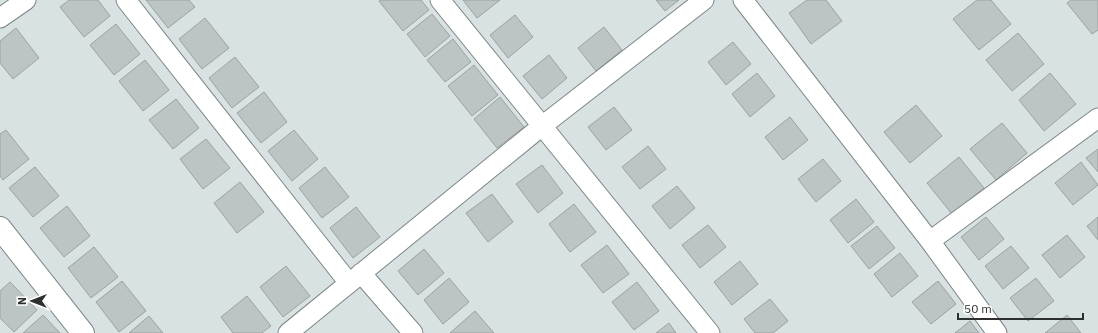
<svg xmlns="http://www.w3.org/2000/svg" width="1098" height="333" font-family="'IBM Plex Sans',sans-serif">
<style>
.building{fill:#bcc4c4;stroke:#9aa2a3}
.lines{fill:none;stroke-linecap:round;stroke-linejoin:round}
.minor-casing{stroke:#7e8686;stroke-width:21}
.major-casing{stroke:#7e8686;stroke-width:24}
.minor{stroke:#fff;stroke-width:19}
.major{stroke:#fff;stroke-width:22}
</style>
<rect width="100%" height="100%" fill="#d9e2e2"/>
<path class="building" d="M 69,0 L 98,0 L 110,16 L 84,37 L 60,7 Z
M 146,0 L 189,0 L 195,7 L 168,28 Z
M 381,0 L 421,0 L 429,10 L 403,31 L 379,1 Z
M 463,0 L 500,0 L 477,18 Z
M 656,0 L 679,0 L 665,11 Z
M 807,0 L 826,0 L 842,21 L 811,44 L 789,13 Z
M 977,0 L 991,0 L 1011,24 L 979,50 L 953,19 Z
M 1071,0 L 1098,0 L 1098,30 L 1092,34 L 1067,3 Z
M 432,14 L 450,36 L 425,57 L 407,34 Z
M 515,15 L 533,37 L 508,58 L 490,35 Z
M 205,18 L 229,48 L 202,69 L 179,39 Z
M 116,24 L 140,54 L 114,75 L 90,45 Z
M 604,27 L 622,50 L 596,71 L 578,48 Z
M 16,28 L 39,58 L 13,79 L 0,63 L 0,41 Z
M 1018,33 L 1044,64 L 1012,91 L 986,60 Z
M 453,39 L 471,62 L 445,82 L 427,60 Z
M 733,42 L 751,64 L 726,85 L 708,62 Z
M 549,55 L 567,78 L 542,99 L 523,76 Z
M 235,57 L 259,87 L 232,108 L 209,78 Z
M 145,60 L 169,90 L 143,111 L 119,81 Z
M 474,65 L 498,95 L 472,116 L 448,86 Z
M 757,73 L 775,96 L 750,117 L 732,94 Z
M 1050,73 L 1076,104 L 1044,131 L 1019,100 Z
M 264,92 L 287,122 L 261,143 L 237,113 Z
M 500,97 L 524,127 L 497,148 L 474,119 Z
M 176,99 L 199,128 L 173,149 L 149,120 Z
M 916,105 L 942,136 L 910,163 L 884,132 Z
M 614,107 L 632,130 L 606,150 L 588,127 Z
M 790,117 L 808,140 L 783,160 L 765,137 Z
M 1002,123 L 1027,153 L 996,180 L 970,149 Z
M 6,130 L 29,159 L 3,180 L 0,176 L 0,134 Z
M 294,130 L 318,159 L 292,181 L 268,151 Z
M 206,139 L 230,168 L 203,189 L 180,159 Z
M 648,146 L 666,169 L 640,189 L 622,167 Z
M 1098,149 L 1098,172 L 1086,158 Z
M 959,157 L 984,188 L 952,214 L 927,183 Z
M 823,159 L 841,181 L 816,202 L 798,179 Z
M 1081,162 L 1098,185 L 1073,205 L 1055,183 Z
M 542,165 L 563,193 L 538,213 L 516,184 Z
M 35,167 L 59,196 L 33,217 L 9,188 Z
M 325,167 L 349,197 L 322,218 L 299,188 Z
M 240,182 L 264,212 L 237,233 L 214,203 Z
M 677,186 L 695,208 L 670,229 L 652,206 Z
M 492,194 L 513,222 L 488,242 L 466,213 Z
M 856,199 L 874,222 L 848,243 L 830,220 Z
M 574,204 L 596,232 L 570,252 L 549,224 Z
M 67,206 L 90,236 L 64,257 L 40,228 Z
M 356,207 L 380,237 L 353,258 L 330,228 Z
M 986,217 L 1004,239 L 979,260 L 961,237 Z
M 1098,217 L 1098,240 L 1087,226 Z
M 708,225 L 726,247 L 700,268 L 682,245 Z
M 877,226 L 895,248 L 869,269 L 851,246 Z
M 1067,235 L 1085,257 L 1060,278 L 1042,255 Z
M 607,245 L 629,274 L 603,293 L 581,265 Z
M 1011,246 L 1029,268 L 1003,289 L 985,266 Z
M 94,247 L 118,277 L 91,298 L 68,268 Z
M 424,249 L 444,273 L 418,295 L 398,271 Z
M 900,253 L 918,276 L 892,297 L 874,274 Z
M 740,261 L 758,284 L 732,305 L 714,282 Z
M 286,266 L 310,296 L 283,317 L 260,287 Z
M 449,278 L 469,302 L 443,324 L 424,300 Z
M 1036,278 L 1054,301 L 1028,321 L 1010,298 Z
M 122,281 L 146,311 L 119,332 L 96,302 Z
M 938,281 L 956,304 L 931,324 L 912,302 Z
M 10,282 L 37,310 L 14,332 L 0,318 L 0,291 Z
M 637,282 L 659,311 L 634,330 L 612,302 Z
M 247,296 L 271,326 L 262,333 L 233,333 L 221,317 Z
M 770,299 L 788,321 L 773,333 L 755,333 L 744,319 Z
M 475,311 L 494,333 L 450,333 Z
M 43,315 L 60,333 L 23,333 Z
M 1067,315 L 1081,333 L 1045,333 Z
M 149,316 L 163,333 L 129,333 Z
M 970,321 L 979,333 L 955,333 Z
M 669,323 L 676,333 L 656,333 Z"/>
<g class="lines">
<g class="minor-casing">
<path id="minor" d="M 126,0 L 349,283
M 440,0 L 710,333
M 743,0 L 930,241 L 997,333
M 0,18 L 26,0
M 930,241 L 1098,118
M 361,273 L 413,333
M 288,333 L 542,126 L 704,0"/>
</g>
<g class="major-casing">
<path id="major" d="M 0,228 L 83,333"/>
</g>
<use href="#minor" class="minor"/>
<use href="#major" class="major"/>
</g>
<g transform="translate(32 301) rotate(270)" stroke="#ffffff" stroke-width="3" paint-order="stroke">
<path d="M0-3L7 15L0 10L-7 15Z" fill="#2b2f2f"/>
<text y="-6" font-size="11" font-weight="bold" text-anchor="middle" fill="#2b2f2f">N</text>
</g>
<path d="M958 313v6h125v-6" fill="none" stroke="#2b2f2f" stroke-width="2"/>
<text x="964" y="313" font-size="12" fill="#2b2f2f" stroke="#ffffff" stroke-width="3" paint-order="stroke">50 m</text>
</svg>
